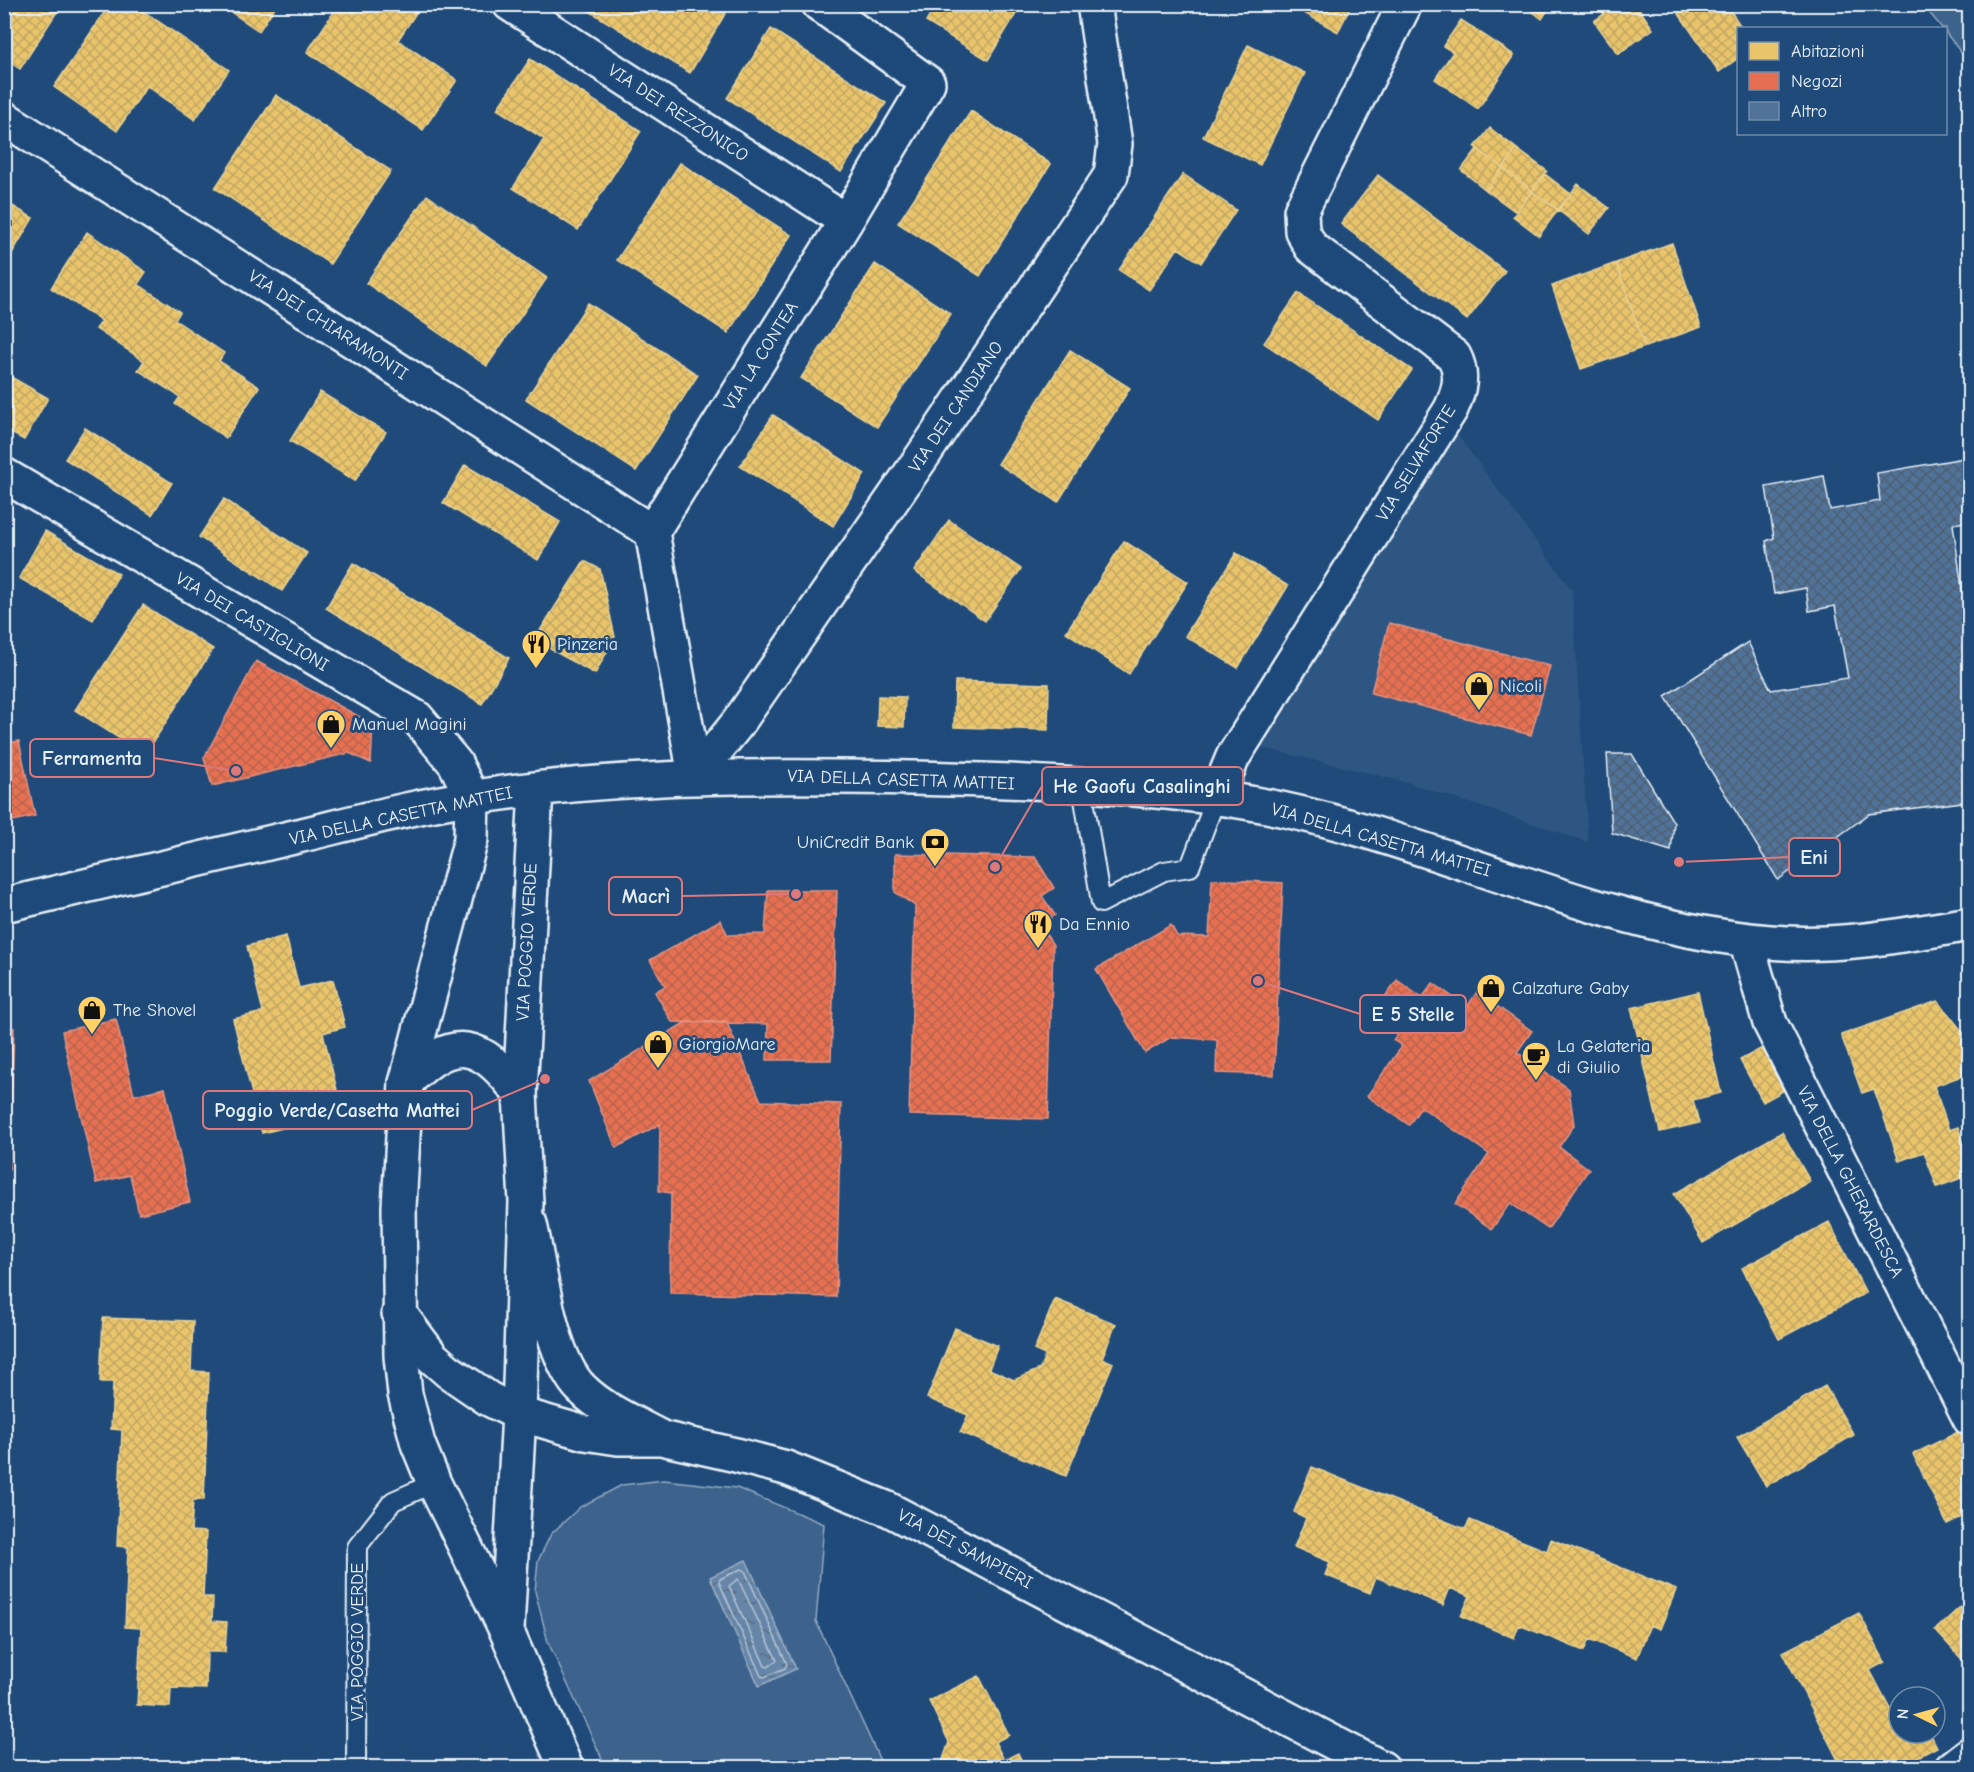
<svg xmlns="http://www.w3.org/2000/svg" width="1974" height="1772" font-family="'Comic Neue',sans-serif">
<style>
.built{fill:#2e5683}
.pitch{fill:#3c628c;stroke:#92aac2;stroke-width:1.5}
.water{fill:url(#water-ripples);stroke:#9ab0c7;stroke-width:1.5}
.homes{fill:url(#homes-cross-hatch);stroke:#e9d295;stroke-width:1.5}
.shops{fill:url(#shops-cross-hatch);stroke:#e79683;stroke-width:1.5}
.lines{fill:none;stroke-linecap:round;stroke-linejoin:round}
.shore{stroke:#b4c6d8;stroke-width:1.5}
.building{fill:url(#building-cross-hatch);stroke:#e8f1f8;stroke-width:1.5}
.lane-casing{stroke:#e8f1f8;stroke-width:22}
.street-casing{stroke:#e8f1f8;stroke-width:38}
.secondary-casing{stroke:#e8f1f8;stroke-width:38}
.lane{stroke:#1f4a7a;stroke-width:18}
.street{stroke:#1f4a7a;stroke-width:33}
.secondary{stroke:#1f4a7a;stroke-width:33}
.labels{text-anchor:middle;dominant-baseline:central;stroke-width:6;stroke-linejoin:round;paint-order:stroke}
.street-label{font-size:18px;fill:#e8f1f8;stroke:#1f4a7a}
.poi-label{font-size:18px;fill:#e8f1f8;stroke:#1f4a7a;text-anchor:start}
.leader{fill:none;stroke:#dd787b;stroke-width:2}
.callout-dot{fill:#dd787b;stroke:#1f4a7a;stroke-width:2}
.callout{fill:#1f4a7a;stroke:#dd787b;stroke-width:2}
.callout-label{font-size:20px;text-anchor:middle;font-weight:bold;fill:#e8f1f8}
</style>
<defs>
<pattern id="water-ripples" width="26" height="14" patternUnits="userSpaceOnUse" patternTransform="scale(1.5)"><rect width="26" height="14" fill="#6685a7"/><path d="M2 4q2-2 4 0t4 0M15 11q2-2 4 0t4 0" fill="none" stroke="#596d82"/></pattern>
<pattern id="homes-cross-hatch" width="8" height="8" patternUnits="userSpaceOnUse" patternTransform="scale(1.5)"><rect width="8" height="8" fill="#e9c46a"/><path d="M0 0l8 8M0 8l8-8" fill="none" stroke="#c0a562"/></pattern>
<pattern id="shops-cross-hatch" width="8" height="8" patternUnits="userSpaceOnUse" patternTransform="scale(1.5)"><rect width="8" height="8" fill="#e76f51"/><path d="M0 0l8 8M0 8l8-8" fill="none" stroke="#b7634f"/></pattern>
<pattern id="building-cross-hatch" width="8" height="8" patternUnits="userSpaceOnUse" patternTransform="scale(1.5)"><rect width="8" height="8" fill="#517399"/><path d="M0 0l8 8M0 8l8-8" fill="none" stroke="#4c5e72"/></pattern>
</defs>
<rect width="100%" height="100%" fill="#1f4a7a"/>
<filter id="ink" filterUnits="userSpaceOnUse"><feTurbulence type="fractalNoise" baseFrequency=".0167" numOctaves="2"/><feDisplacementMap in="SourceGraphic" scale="12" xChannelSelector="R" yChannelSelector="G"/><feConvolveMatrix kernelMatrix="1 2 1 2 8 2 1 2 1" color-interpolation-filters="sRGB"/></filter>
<g filter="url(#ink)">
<path class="built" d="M 1451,426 L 1572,590 L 1588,842 L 1406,782 L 1260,747 Z"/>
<path class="pitch" d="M 1923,5 L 1969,5 L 1969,63 L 1946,33 L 1946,28 L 1942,28 Z
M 664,1480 L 737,1488 L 824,1524 L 816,1621 L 883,1767 L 606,1767 L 548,1642 L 535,1591 L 538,1561 L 551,1534 L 580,1507 L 622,1485 Z"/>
<path class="water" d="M 746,1560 L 796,1669 L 759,1686 L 710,1577 Z"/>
<path class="homes" d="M 4,4 L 62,4 L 20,69 L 4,58 Z
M 110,4 L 133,4 L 229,70 L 195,120 L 147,86 L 117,131 L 54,87 Z
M 219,4 L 277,4 L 259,31 Z
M 339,4 L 422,4 L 398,40 L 457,80 L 423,130 L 307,52 Z
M 578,4 L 731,4 L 690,73 Z
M 937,4 L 1022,4 L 988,60 L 926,22 Z
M 1288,4 L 1352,4 L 1338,32 Z
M 1523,4 L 1552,4 L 1542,19 Z
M 1597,4 L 1636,4 L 1653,29 L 1618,54 L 1594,21 L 1604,14 Z
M 1672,4 L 1726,4 L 1742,28 L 1738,28 L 1738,58 L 1719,72 Z
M 1461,20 L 1514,55 L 1478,109 L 1435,79 L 1453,52 L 1443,46 Z
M 771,29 L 886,103 L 841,172 L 727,98 Z
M 1248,45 L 1305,73 L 1260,165 L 1203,137 Z
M 530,59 L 641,131 L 578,230 L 513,188 L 544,139 L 497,109 Z
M 276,95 L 391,171 L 330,264 L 215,188 Z
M 971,111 L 1051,164 L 980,276 L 898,223 Z
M 1490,128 L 1517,149 L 1503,168 L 1475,147 Z
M 1477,149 L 1503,168 L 1486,190 L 1461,170 Z
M 1517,149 L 1547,171 L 1532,191 L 1503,168 Z
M 680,163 L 791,235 L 728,333 L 617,260 Z
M 1503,168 L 1532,191 L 1516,212 L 1486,190 Z
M 1183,174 L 1236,210 L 1201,263 L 1178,248 L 1149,290 L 1119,270 Z
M 1545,174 L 1571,194 L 1558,210 L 1532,191 Z
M 1378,175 L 1505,271 L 1467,320 L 1341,224 Z
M 1578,184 L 1609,208 L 1589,234 L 1558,210 Z
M 1532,191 L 1558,210 L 1539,236 L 1513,216 Z
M 427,195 L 547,278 L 487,366 L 366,283 Z
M 4,201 L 33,218 L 4,267 Z
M 87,232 L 146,272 L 138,284 L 180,312 L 175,320 L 224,353 L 219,361 L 259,387 L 226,438 L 175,404 L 180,397 L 138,370 L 144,361 L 96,329 L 102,321 L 51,288 Z
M 1672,243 L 1701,327 L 1645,347 L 1616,263 Z
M 1616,263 L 1645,347 L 1581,369 L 1552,286 Z
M 875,264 L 951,314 L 877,427 L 801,378 Z
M 1298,293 L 1412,370 L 1378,420 L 1264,343 Z
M 588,303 L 698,375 L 636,471 L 526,399 Z
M 1070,350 L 1130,388 L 1058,502 L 998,464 Z
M 4,373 L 48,398 L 24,440 L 4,429 Z
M 320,392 L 386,432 L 355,481 L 290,441 Z
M 773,415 L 865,474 L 833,526 L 740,466 Z
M 85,428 L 172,483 L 152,515 L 65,459 Z
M 465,465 L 560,522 L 538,560 L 443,503 Z
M 224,499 L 307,553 L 282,591 L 199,537 Z
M 949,520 L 1021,569 L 985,621 L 914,571 Z
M 45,531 L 119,574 L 93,620 L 19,578 Z
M 1124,541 L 1188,582 L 1129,674 L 1066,632 Z
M 1236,553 L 1288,586 L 1238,668 L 1185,636 Z
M 584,561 L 600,569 L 615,637 L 595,674 L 534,640 Z
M 353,563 L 509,658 L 482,704 L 326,608 Z
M 143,605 L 213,649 L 145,755 L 75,710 Z
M 955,681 L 1049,684 L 1048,730 L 954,727 Z
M 878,696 L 905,697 L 904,727 L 877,726 Z
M 286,936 L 299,988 L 333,980 L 345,1027 L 323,1033 L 337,1090 L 314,1095 L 320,1119 L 262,1133 L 233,1019 L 263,1012 L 247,946 Z
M 1698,992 L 1721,1093 L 1693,1100 L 1699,1123 L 1660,1132 L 1631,1008 Z
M 1938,1001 L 1970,1041 L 1970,1073 L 1934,1086 L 1949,1130 L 1958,1127 L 1970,1160 L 1970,1175 L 1937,1187 L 1924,1152 L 1899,1161 L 1874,1089 L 1862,1093 L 1841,1035 Z
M 1764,1047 L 1788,1088 L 1763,1102 L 1740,1060 Z
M 1782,1132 L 1810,1181 L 1703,1243 L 1674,1194 Z
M 1829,1222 L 1866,1293 L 1779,1339 L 1742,1268 Z
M 4,1242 L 9,1242 L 4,1380 Z
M 1055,1299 L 1116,1324 L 1102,1358 L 1113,1363 L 1066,1476 L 960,1432 L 968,1415 L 927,1398 L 955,1328 L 998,1346 L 989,1369 L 1014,1380 L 1040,1369 L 1045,1355 L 1034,1350 Z
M 103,1318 L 193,1321 L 191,1371 L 209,1372 L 204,1500 L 193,1500 L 191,1531 L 206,1532 L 203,1597 L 213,1597 L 212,1621 L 227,1622 L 225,1652 L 207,1652 L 206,1689 L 171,1688 L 170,1707 L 137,1705 L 141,1628 L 125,1627 L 128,1547 L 117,1546 L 122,1430 L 111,1429 L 113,1382 L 100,1382 Z
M 1825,1386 L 1854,1435 L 1766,1486 L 1737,1437 Z
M 1960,1431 L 1970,1450 L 1970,1513 L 1947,1524 L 1913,1454 Z
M 1312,1467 L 1465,1529 L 1470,1520 L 1547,1551 L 1551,1539 L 1676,1590 L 1660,1629 L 1650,1625 L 1637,1658 L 1589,1639 L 1584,1651 L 1519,1625 L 1514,1638 L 1461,1616 L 1470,1596 L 1450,1588 L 1443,1605 L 1376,1577 L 1370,1593 L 1325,1575 L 1330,1562 L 1294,1547 L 1306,1518 L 1294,1512 Z
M 1970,1598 L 1970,1668 L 1935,1630 Z
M 1859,1613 L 1885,1662 L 1870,1670 L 1891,1710 L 1899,1706 L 1899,1733 L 1930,1733 L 1937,1747 L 1897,1768 L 1842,1768 L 1783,1652 Z
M 979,1676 L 1009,1735 L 995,1742 L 1004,1760 L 1018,1753 L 1025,1768 L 940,1768 L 949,1742 L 929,1701 Z"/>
<path class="shops" d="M 1389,623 L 1550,666 L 1531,735 L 1371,693 Z
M 256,661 L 373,724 L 371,763 L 349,753 L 212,786 L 204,758 Z
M 19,741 L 35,816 L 4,823 L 4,744 Z
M 895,854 L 1035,857 L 1054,888 L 1042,896 L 1055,915 L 1040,925 L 1053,945 L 1048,1119 L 909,1115 L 915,906 L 895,892 Z
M 1212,879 L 1283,883 L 1274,1075 L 1216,1073 L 1217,1040 L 1171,1037 L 1145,1053 L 1096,969 L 1171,925 L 1177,936 L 1209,937 Z
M 768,890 L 837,890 L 831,1060 L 767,1060 L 768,1024 L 672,1022 L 655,992 L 665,986 L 650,960 L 720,920 L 728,935 L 765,934 Z
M 1397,980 L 1422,998 L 1433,983 L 1467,1007 L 1477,992 L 1532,1031 L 1517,1052 L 1569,1089 L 1574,1125 L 1559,1147 L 1589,1169 L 1548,1229 L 1510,1203 L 1492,1229 L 1455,1204 L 1489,1154 L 1421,1107 L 1409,1125 L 1367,1096 L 1402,1046 L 1393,1040 L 1405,1024 L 1378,1006 Z
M 116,1019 L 134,1095 L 165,1088 L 190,1202 L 139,1214 L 130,1175 L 96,1183 L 62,1031 Z
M 726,1021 L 761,1101 L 841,1104 L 836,1297 L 670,1293 L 671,1193 L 659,1191 L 660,1124 L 616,1148 L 589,1081 L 686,1022 Z
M 4,1027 L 14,1028 L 9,1169 L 4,1169 Z"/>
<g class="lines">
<path class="shore" d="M 741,1569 L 745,1571 L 787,1664 L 785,1668 L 764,1677 L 761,1676 L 719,1582 L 720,1579 Z
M 738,1579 L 777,1660 L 768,1667 L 765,1666 L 729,1586 Z"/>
</g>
<path class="building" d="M 1970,457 L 1970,521 L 1953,524 L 1970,645 L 1970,801 L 1869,814 L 1778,880 L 1665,696 L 1748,642 L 1771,690 L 1848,678 L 1835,606 L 1809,611 L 1806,588 L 1774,594 L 1766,541 L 1774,538 L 1766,487 L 1824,476 L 1830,510 L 1880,501 L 1877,473 Z
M 1607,754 L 1632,754 L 1674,823 L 1671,851 L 1612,833 Z"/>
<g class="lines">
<g class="lane-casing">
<path id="lane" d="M 1082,787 L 1101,903 L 1164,871 L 1190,867 L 1216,798
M 356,1768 L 357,1547 L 393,1501 L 434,1483"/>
</g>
<g class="street-casing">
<path id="street" d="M 510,4 L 846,221
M 4,118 L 652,532
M 4,475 L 417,718 L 455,763 L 472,797
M 695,776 L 652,532 L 846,221 L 928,83 L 819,4
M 695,776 L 738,723 L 924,454 L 1111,175 L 1115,144 L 1094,4
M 1216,798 L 1233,757 L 1451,409 C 1459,391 1464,375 1454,356 L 1311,247 L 1302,231 L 1301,211 L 1405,4
M 1746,940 L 1770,1023 L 1970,1419
M 406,1083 C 452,1033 482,1041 520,1094
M 530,1224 C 540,1268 550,1358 582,1389 C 603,1410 634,1423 660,1437
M 399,1313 L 432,1357 L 448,1371 L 489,1399 L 519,1414 L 585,1433 L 618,1438 L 661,1438 L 736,1455 L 786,1468 L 888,1509 L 1382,1768
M 1952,1768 L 1970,1754"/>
</g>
<g class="secondary-casing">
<path id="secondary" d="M 472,797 L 471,839 L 406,1083 L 399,1207 L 401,1356 L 405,1394 L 418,1444 L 434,1483 L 507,1632 L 566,1768
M 4,905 C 102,882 200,859 298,836 C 356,822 415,806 475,797 C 595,778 714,776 835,777 C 962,778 1091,782 1217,798 C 1407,822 1578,926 1770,942 C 1837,948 1904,935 1970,924
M 507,1629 L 519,1414 L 526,1202 L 520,1094 L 536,789"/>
</g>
<use href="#lane" class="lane"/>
<use href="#street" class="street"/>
<use href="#secondary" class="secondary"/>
</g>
</g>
<defs>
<g id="restaurant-pin" transform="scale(1.5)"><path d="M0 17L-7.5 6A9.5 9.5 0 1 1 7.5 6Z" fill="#ffd166" stroke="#1f4a7a"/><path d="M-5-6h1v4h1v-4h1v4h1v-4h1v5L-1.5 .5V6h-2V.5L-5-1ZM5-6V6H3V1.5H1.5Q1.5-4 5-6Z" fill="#111"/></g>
<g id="shop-pin" transform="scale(1.5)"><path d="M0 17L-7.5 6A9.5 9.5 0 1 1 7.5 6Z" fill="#ffd166" stroke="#1f4a7a"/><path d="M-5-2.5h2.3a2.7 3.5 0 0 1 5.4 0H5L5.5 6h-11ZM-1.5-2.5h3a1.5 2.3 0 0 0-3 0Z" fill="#111"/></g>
<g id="bank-pin" transform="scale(1.5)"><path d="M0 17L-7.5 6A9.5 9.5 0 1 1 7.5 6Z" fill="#ffd166" stroke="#1f4a7a"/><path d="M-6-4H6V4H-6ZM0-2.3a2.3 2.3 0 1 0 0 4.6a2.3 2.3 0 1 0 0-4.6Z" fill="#111"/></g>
<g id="cafe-pin" transform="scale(1.5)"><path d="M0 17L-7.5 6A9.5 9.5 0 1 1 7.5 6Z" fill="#ffd166" stroke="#1f4a7a"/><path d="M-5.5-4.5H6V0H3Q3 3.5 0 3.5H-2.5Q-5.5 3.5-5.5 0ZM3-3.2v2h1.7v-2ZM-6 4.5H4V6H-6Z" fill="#111"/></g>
</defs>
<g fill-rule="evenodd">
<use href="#restaurant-pin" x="536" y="644"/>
<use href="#shop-pin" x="1479" y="686"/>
<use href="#shop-pin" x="331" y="724"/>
<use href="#bank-pin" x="935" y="842"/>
<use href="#restaurant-pin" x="1038" y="924"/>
<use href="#shop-pin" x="1491" y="988"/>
<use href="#shop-pin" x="92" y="1010"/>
<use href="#shop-pin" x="658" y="1044"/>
<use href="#cafe-pin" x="1536" y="1056"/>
</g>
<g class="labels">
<g class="street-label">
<text transform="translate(678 113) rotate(33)">VIA DEI REZZONICO</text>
<text transform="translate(328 325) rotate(33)">VIA DEI CHIARAMONTI</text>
<text transform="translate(761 356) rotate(-58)">VIA LA CONTEA</text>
<text transform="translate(956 407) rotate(-56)">VIA DEI CANDIANO</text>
<text transform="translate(1416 463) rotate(-58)">VIA SELVAFORTE</text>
<text transform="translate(252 622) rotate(31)">VIA DEI CASTIGLIONI</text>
<text transform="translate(901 780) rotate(2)">VIA DELLA CASETTA MATTEI</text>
<text transform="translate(401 816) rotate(-12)">VIA DELLA CASETTA MATTEI</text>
<text transform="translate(1381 840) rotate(16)">VIA DELLA CASETTA MATTEI</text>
<text transform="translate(527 942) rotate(-87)">VIA POGGIO VERDE</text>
<text transform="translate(1850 1182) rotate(63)">VIA DELLA GHERARDESCA</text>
<text transform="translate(965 1549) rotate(28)">VIA DEI SAMPIERI</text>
<text transform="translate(357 1642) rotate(-90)">VIA POGGIO VERDE</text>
</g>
<g class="poi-label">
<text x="557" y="644">Pinzeria</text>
<text x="1500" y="686">Nicoli</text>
<text x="352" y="724">Manuel Magini</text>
<text x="914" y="842" text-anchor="end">UniCredit Bank</text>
<text x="1059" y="924">Da Ennio</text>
<text x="1512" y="988">Calzature Gaby</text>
<text x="113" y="1010">The Shovel</text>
<text x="679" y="1044">GiorgioMare</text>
<text x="1557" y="1046">La Gelateria<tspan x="1557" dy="21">di Giulio</tspan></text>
</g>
</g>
<path class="leader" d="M236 771L154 758M995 867L1042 786M1679 862L1789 857M796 894L682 896M1258 981L1360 1014M545 1079L472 1110"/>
<g class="callout-dot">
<circle cx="236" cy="771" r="6"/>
<circle cx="995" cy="867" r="6"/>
<circle cx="1679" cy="862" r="6"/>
<circle cx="796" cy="894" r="6"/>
<circle cx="1258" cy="981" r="6"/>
<circle cx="545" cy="1079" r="6"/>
</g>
<g class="callout">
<rect x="30" y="739" width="124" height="38" rx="6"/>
<rect x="1042" y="767" width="201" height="38" rx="6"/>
<rect x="1789" y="838" width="51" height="38" rx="6"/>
<rect x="609" y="877" width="73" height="38" rx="6"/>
<rect x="1360" y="995" width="106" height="38" rx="6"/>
<rect x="203" y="1091" width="269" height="38" rx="6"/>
</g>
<g class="callout-label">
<text x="92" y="765">Ferramenta</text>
<text x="1142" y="793">He Gaofu Casalinghi</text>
<text x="1814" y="864">Eni</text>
<text x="646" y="903">Macrì</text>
<text x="1413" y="1021">E 5 Stelle</text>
<text x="337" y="1117">Poggio Verde/Casetta Mattei</text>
</g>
<rect width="1974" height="1772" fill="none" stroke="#1f4a7a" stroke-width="24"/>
<rect x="12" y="12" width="1950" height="1748" fill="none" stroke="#e8f1f8" stroke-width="2" filter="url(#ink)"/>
<rect x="1737" y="27" width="210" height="108" fill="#1f4a7a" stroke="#6f8dac" stroke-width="1.5"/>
<rect x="1749" y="42" width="30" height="18" fill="#e9c46a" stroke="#6f8dac" stroke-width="1.5"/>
<text x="1791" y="57" font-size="18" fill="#e8f1f8">Abitazioni</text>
<rect x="1749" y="72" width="30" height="18" fill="#e76f51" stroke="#6f8dac" stroke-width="1.5"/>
<text x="1791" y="87" font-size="18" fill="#e8f1f8">Negozi</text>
<rect x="1749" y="102" width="30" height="18" fill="#517399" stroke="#6f8dac" stroke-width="1.5"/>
<text x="1791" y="117" font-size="18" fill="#e8f1f8">Altro</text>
<g transform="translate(1917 1715) rotate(275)"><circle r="28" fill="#1f4a7a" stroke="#6f8dac" stroke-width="1.5"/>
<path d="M0-4.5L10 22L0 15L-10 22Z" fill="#ffd166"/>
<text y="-9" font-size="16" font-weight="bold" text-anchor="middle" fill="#e8f1f8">N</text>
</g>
</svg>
